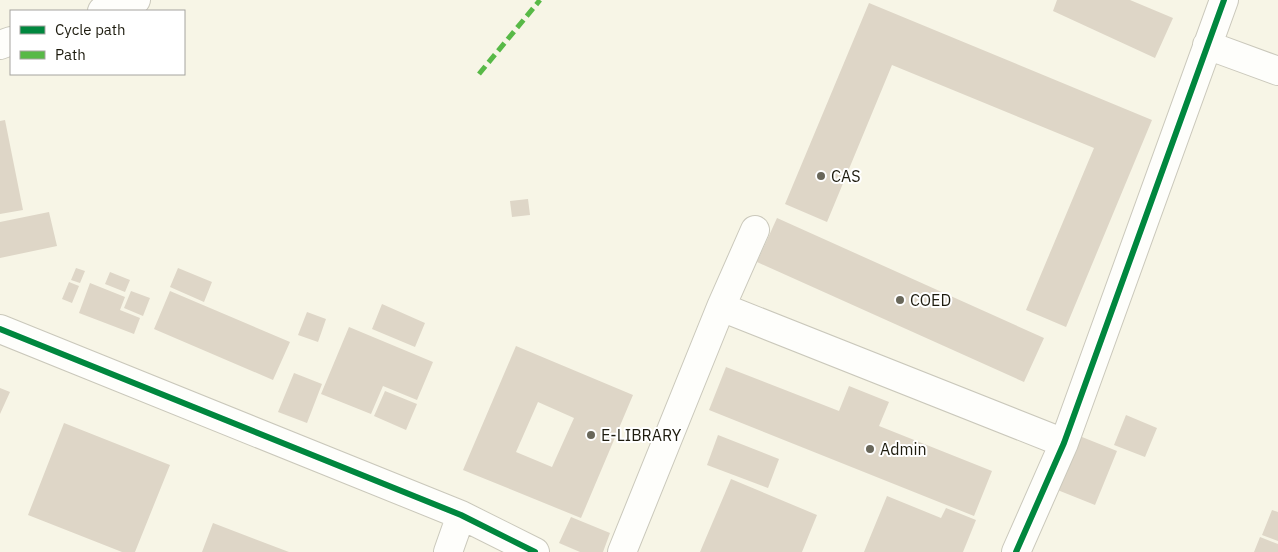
<svg xmlns="http://www.w3.org/2000/svg" width="1278" height="552" font-family="'IBM Plex Sans',sans-serif">
<style>
.building{fill:#ded6c7;fill-rule:evenodd}
.lines{fill:none;stroke-linecap:round;stroke-linejoin:round}
.minor-casing{stroke:#cac8bb;stroke-width:30}
.minor{stroke:#fefefb;stroke-width:28}
.quiet{stroke:#58b947;stroke-width:5;stroke-dasharray:10 5;stroke-linecap:butt}
.cycleway-casing{stroke:#fff;stroke-width:9}
.cycleway{stroke:#00873e;stroke-width:6}
.poi-dot{fill:#69675a;stroke:#fff;stroke-width:2}
.labels{text-anchor:middle;dominant-baseline:central;stroke-width:4;stroke-linejoin:round;paint-order:stroke}
.poi-label{font-size:16px;fill:#1d1b0e;stroke:#fff;text-anchor:start}
</style>
<rect width="100%" height="100%" fill="#f7f5e6"/>
<path class="building" d="M 1057,0 L 1130,0 L 1173,18 L 1155,58 L 1053,11 Z
M 869,3 L 1152,120 L 1066,327 L 1026,310 L 1094,148 L 892,65 L 827,222 L 785,204 Z
M 5,120 L 23,210 L 0,214 L 0,121 Z
M 528,199 L 530,215 L 512,217 L 510,201 Z
M 49,212 L 57,246 L 0,258 L 0,222 Z
M 777,218 L 1044,338 L 1024,382 L 757,262 Z
M 76,268 L 85,271 L 80,283 L 71,280 Z
M 178,268 L 212,282 L 204,302 L 170,287 Z
M 110,272 L 130,280 L 125,292 L 105,284 Z
M 69,282 L 79,286 L 72,303 L 62,299 Z
M 90,283 L 125,297 L 120,310 L 140,318 L 134,334 L 79,313 Z
M 131,291 L 150,298 L 143,316 L 124,308 Z
M 170,291 L 290,342 L 273,380 L 154,329 Z
M 382,304 L 425,323 L 415,347 L 372,329 Z
M 307,312 L 326,319 L 318,342 L 298,335 Z
M 349,327 L 433,362 L 417,400 L 383,386 L 371,414 L 321,394 Z
M 516,346 L 633,395 L 581,518 L 463,470 ZM 538,402 L 574,418 L 552,467 L 516,452 Z
M 726,367 L 839,411 L 849,386 L 889,402 L 879,426 L 992,471 L 974,516 L 709,410 Z
M 294,373 L 322,384 L 307,423 L 278,412 Z
M 0,388 L 10,392 L 0,414 Z
M 385,391 L 417,404 L 406,430 L 374,416 Z
M 1126,415 L 1157,428 L 1145,457 L 1114,445 Z
M 64,423 L 170,465 L 135,552 L 122,552 L 28,515 Z
M 718,435 L 779,459 L 768,488 L 707,465 Z
M 1077,435 L 1117,451 L 1095,505 L 1055,489 Z
M 731,479 L 817,515 L 802,552 L 700,552 Z
M 887,496 L 941,518 L 946,508 L 976,520 L 963,552 L 864,552 Z
M 1272,510 L 1278,512 L 1278,541 L 1262,535 Z
M 571,517 L 610,533 L 603,552 L 580,552 L 559,543 Z
M 213,523 L 289,552 L 202,552 Z
M 1260,537 L 1278,544 L 1278,552 L 1254,552 Z"/>
<g class="lines">
<g class="minor-casing">
<path id="minor" d="M 102,11 L 136,0
M 0,45 L 11,41
M 1207,45 L 1278,71
M 721,307 L 1064,443
M 0,329 L 461,515 L 535,552
M 448,552 L 461,515
M 622,552 L 721,307 L 755,230
M 1016,552 L 1064,443 L 1224,0"/>
</g>
<use href="#minor" class="minor"/>
<path class="quiet" d="M 479,74 L 540,0"/>
<g class="cycleway-casing">
<path id="cycleway" d="M 0,329 L 461,515 L 535,552
M 1016,552 L 1064,443 L 1224,0"/>
</g>
<use href="#cycleway" class="cycleway"/>
</g>
<g class="poi-dot">
<circle cx="821" cy="176" r="5"/>
<circle cx="900" cy="300" r="5"/>
<circle cx="591" cy="435" r="5"/>
<circle cx="870" cy="449" r="5"/>
</g>
<g class="labels">
<g class="poi-label">
<text x="831" y="176">CAS</text>
<text x="910" y="300">COED</text>
<text x="601" y="435">E-LIBRARY</text>
<text x="880" y="449">Admin</text>
</g>
</g>
<rect x="10" y="10" width="175" height="65" fill="#ffffff" stroke="#a5a49f"/>
<rect x="20" y="26" width="25" height="8" fill="#00873e" stroke="#a5a49f"/>
<text x="55" y="35" font-size="15" fill="#1d1b0e">Cycle path</text>
<rect x="20" y="51" width="25" height="8" fill="#58b947" stroke="#a5a49f"/>
<text x="55" y="60" font-size="15" fill="#1d1b0e">Path</text>
</svg>
